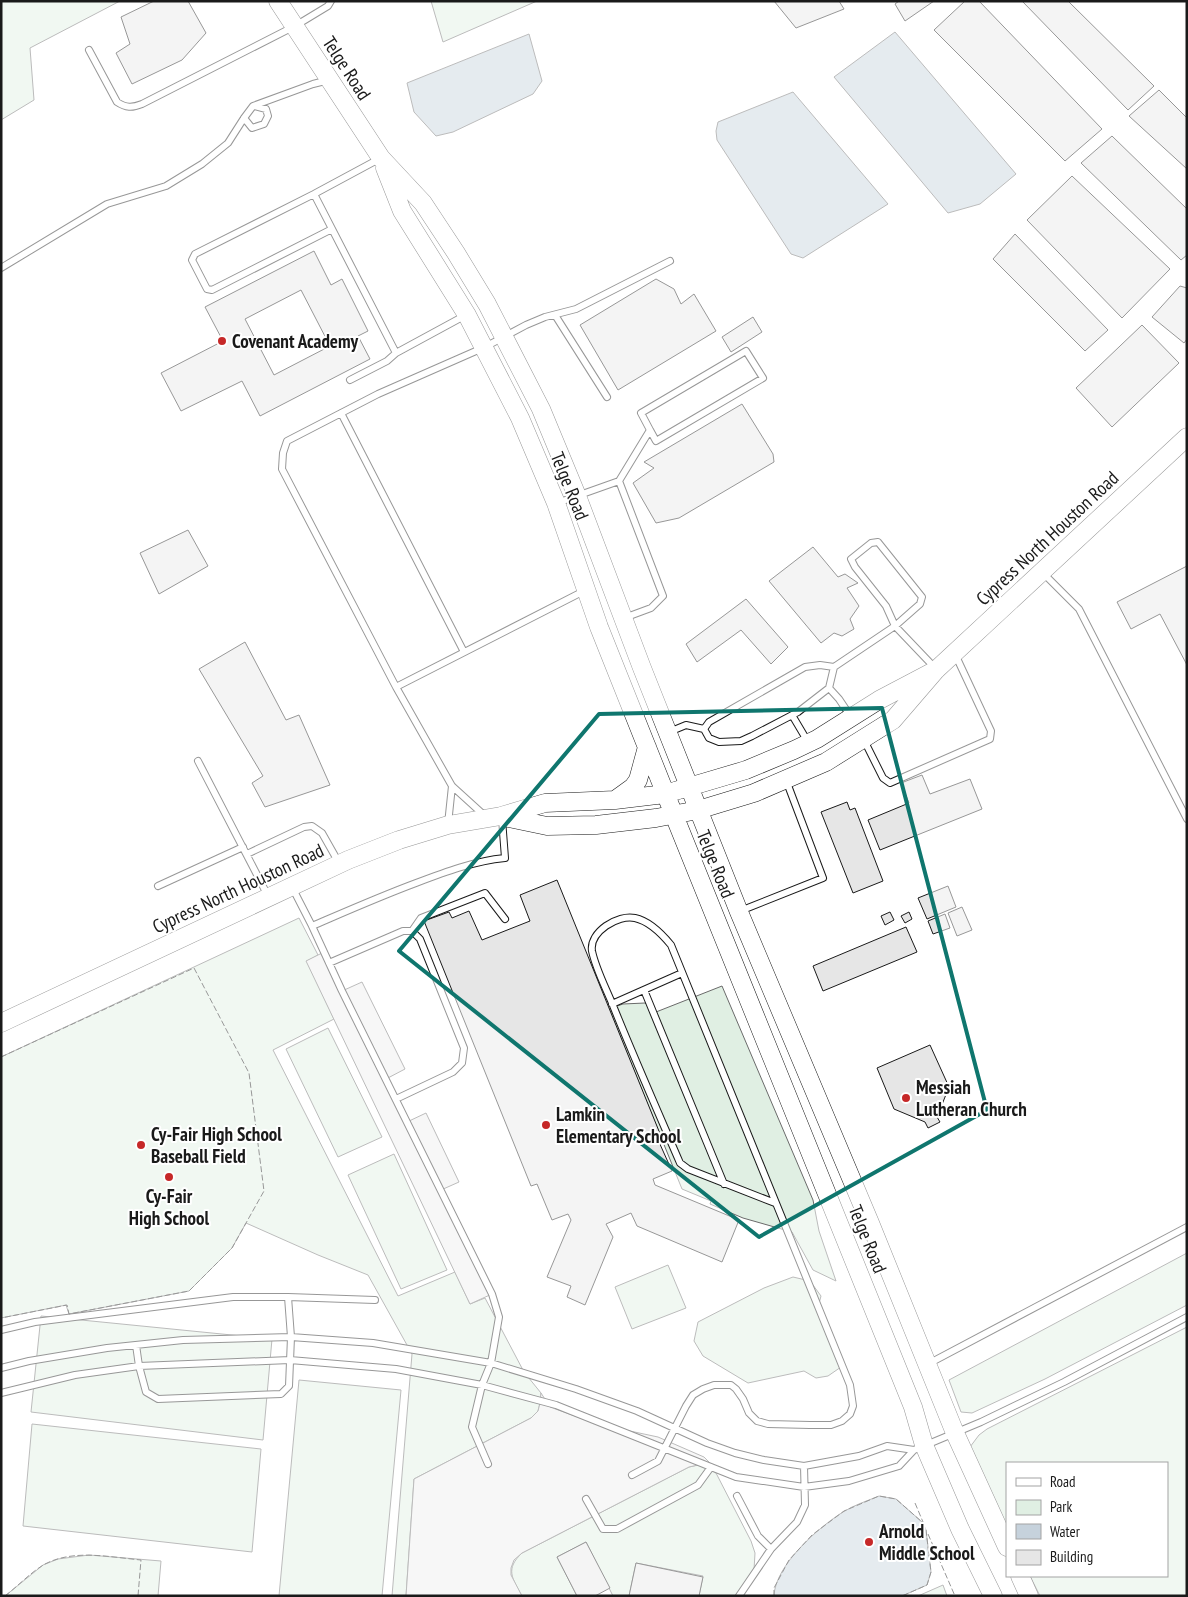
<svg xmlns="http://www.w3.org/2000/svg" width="1188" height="1597" font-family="'PT Sans Narrow',sans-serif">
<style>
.green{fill:#e0efe3;stroke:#6a6a6a}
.parking{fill:#ededed;stroke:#6a6a6a}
.water{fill:#c6d2dc;stroke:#6a6a6a}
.building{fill:#e6e6e6;stroke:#1a1a1a;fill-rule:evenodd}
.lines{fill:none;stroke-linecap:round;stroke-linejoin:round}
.service-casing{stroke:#1a1a1a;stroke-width:8}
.secondary-casing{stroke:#1a1a1a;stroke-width:19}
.service{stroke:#fff;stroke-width:6}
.secondary{stroke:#fff;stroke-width:18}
.fence{stroke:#1a1a1a;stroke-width:1;stroke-dasharray:6 2.5;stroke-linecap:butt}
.marked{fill:none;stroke:#0f766e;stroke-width:4;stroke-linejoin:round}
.poi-dot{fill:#c62828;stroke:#fff;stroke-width:2}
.labels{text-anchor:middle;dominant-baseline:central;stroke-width:4;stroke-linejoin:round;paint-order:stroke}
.street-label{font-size:19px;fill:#1a1a1a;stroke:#fff}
.poi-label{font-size:19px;font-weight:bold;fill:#1a1a1a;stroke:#fff;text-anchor:start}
</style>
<rect width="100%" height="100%" fill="#fff"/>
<path class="green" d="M 1,1 L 120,1 L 30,48 L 34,100 L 1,120 Z
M 431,1 L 537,1 L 443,42 Z
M 299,918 L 318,955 L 307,961 L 334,1019 L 273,1050 L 398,1296 L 455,1272 L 470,1304 L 485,1298 L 524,1372 L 541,1393 L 540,1403 L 538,1411 L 531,1418 L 414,1479 L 406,1596 L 392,1596 L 412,1354 L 368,1275 L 318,1255 L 246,1223 L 232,1248 L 189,1291 L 69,1314 L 66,1305 L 1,1318 L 1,1057 Z
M 722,986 L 813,1200 L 819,1231 L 836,1281 L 813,1270 L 792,1232 L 743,1218 L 710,1204 L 711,1201 L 682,1189 L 609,1009 L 623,1004 L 645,1003 L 656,1012 Z
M 328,1028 L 382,1137 L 338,1157 L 286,1049 Z
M 394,1154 L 447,1270 L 401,1289 L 348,1175 Z
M 1187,1253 L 1187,1305 L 1045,1379 L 972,1413 L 961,1412 L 949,1380 Z
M 668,1265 L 686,1308 L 632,1329 L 615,1287 Z
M 793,1277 L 810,1281 L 821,1296 L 817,1311 L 841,1367 L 828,1376 L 816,1378 L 804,1371 L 748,1383 L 703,1356 L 694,1341 L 698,1322 L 764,1288 Z
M 41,1316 L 272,1339 L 263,1440 L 31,1412 Z
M 1187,1327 L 1187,1596 L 1040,1596 L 1030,1576 L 1167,1576 L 1167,1463 L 1007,1463 L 1007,1527 L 970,1447 L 979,1435 L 987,1429 Z
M 299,1380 L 401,1390 L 382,1596 L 279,1596 Z
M 32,1424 L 261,1449 L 252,1552 L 23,1526 Z
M 698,1465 L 710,1468 L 716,1473 L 751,1541 L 755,1553 L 754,1570 L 741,1596 L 699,1596 L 703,1576 L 636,1563 L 629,1596 L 613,1596 L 586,1542 L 557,1557 L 577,1596 L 522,1596 C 512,1578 505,1569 522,1553 L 689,1467 Z
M 89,1555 L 161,1561 L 158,1596 L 5,1596 L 43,1565 L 58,1559 Z
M 943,1585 L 947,1596 L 918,1596 Z"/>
<path class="parking" d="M 324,952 L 342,991 L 362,982 L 405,1069 L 386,1079 L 407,1122 L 426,1113 L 459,1182 L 441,1190 L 492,1294 L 470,1304 L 306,961 Z
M 541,1393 L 550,1407 L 597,1424 L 658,1437 L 704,1457 L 711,1464 L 716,1473 L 710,1468 L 698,1465 L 689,1467 L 522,1553 L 514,1560 L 511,1568 L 511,1575 L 522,1596 L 406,1596 L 414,1479 L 531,1418 L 538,1411 L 540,1403 Z"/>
<path class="water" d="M 895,32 L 1016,174 L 980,204 L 948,213 L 834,77 Z
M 529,34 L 542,81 L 533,94 L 453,132 L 436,136 L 414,112 L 407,83 Z
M 793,92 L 888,204 L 803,258 L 791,254 L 717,140 L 716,131 L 718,122 Z
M 879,1496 L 896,1499 L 922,1522 L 926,1530 L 931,1572 L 927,1585 L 902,1596 L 774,1596 C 775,1565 819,1527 843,1512 C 854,1505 867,1501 879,1496 Z"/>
<path class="building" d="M 154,1 L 188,1 L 206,33 L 182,60 L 132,84 L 116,53 L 130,44 L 121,17 Z
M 774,1 L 839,1 L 844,9 L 796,28 Z
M 899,1 L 934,1 L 905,21 L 895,4 Z
M 965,1 L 979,1 L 1102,129 L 1065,161 L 934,30 Z
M 1022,1 L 1068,1 L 1154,86 L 1128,110 Z
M 1159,90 L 1187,118 L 1187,169 L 1129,116 Z
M 1112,136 L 1187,209 L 1187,255 L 1181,260 L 1081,163 Z
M 1072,176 L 1170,269 L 1122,318 L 1027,220 Z
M 1015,234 L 1108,330 L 1085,351 L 993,259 Z
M 314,251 L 331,285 L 342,279 L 368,331 L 358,336 L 370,359 L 260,416 L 242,381 L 181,411 L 161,373 L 223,341 L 205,307 ZM 301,290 L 330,346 L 274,375 L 245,319 Z
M 656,279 L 674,289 L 681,304 L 694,294 L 716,331 L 618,390 L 580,325 Z
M 1180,286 L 1187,288 L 1187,339 L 1184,343 L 1152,317 Z
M 753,317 L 762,332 L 731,352 L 722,337 Z
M 1142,325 L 1179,363 L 1112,427 L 1076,388 Z
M 742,404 L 773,454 L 774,462 L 679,518 L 656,523 L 633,483 L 654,468 L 644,462 Z
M 188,530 L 208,566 L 159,594 L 140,553 Z
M 813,547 L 838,577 L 845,574 L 858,583 L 847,588 L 859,606 L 850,619 L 854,629 L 842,636 L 834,633 L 821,643 L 769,581 Z
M 1187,566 L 1187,665 L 1160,614 L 1131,629 L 1117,602 Z
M 746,599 L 788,647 L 771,664 L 741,630 L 697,662 L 686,644 Z
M 245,642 L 286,720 L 299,715 L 330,785 L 265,807 L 252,783 L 263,776 L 199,669 Z
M 922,775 L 930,794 L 970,779 L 982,809 L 880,850 L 868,820 L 909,803 L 901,783 Z
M 847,802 L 850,810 L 855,808 L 883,881 L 853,893 L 821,812 Z
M 557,880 L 663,1141 L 659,1142 L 672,1171 L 653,1179 L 655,1185 L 739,1220 L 722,1262 L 637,1226 L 631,1213 L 606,1224 L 613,1237 L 585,1305 L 567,1297 L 571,1286 L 547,1277 L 571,1220 L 568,1214 L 552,1220 L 537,1184 L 531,1186 L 424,921 L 449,912 L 452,918 L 469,911 L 482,940 L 530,921 L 520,895 Z
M 948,886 L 956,907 L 927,919 L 918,898 Z
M 962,907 L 972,930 L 957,936 L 948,913 Z
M 890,912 L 894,920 L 885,925 L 881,916 Z
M 909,912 L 912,919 L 905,923 L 901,916 Z
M 945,914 L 950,928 L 933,934 L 928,921 Z
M 906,927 L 917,952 L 823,991 L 813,966 Z
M 930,1045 L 949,1087 L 937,1117 L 940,1122 L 928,1128 L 925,1122 L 894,1109 L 877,1068 Z
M 586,1542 L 610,1588 L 595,1596 L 577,1596 L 557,1557 Z
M 636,1563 L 703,1577 L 699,1596 L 629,1596 Z"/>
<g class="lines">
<g class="service-casing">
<path id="service" d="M 89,50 L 117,102 C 126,108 132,108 142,104 L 295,26 L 328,6 L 331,1
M 244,118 L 252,128 L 264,124 L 268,116 L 266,109 L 254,106
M 314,194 L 396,353
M 332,229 L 212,290 L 207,289 L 192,260 L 195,254 L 314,194 L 379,159
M 1,268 L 107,204 L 166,186 L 202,164 L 228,143 L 244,118 L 253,106 L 313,84 L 329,80
M 555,315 L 607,397
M 350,380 L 387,361 L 396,353 L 466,315
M 341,413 L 464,652
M 619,481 L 650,430 L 641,413 L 746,351 L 763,378 L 656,441 L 650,430
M 557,503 L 619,481 L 663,596 L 651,608 L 624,618
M 1043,573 L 1079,609 L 1187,819
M 834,667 L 895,626 L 920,604 L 922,597 L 878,542 L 871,543 L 851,559 L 855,567 L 886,606 L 895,626 L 936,669
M 396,687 L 584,591
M 829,688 L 839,699 L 851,717
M 792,715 L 808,742
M 669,732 L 686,725 L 704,729 L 709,738 L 719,742 L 741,741 L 752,736 L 798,712 L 829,688 L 834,667 L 820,665 L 805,667 L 709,722 L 704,729
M 864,740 L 883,778 L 890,783 L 990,739 L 991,731 L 955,654
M 198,761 L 268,896
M 485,816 L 452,786 L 396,687 L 282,469 L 283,453 L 287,441 L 378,394 L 485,347 L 526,325 L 545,317 L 576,309 L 670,261
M 448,824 L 452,786
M 247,854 L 304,827 L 312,826 L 322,833 L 339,863
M 158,886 L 243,847
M 292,887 L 312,926 L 342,991 L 492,1294 L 499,1317 L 491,1363 L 482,1385 L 472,1427 L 488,1464
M 740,911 L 823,878 L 786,780
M 312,926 C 347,911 381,896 416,883 C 445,872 474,861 505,858 L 502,819
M 329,963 L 403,931 L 412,931 L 421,918 L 485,893 L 505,919
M 644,990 L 724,1184
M 612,1004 L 682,973
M 396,1099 L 453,1072 L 462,1063 L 464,1048 L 420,939 L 412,931
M 288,1297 L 375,1300
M 1,1330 L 35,1322 L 233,1297 L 288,1297 L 291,1337 L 289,1386 L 281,1394 L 158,1399 L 146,1392 L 139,1366 L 136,1345
M 928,1364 L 1187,1227
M 1,1368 L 29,1361 L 107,1348 L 183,1340 L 291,1337 L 373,1343 L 491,1363 L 576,1389 L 637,1411 L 707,1443 L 735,1453 L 764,1460 L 804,1466 L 859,1456 L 887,1446 L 914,1450
M 1,1393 L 75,1375 L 139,1366 L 290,1360 L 396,1369 L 482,1385 L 556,1405 L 736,1477 L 804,1487 L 849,1481 L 899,1466 L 914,1450 L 981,1422 L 1064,1382 L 1187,1317
M 632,1475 L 658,1461 L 686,1406 L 693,1395 L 703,1389 L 714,1385 L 731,1385 L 736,1389 L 743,1399 L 749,1413 L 757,1421 L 768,1424 L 810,1425 L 831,1425 L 842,1421 L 850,1414 L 853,1406 L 850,1385 L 671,945 C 662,934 649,921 635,918 C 618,914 589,932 592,951 C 596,970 607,990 614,1008 C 635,1060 658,1112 680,1163 L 688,1169 L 775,1203
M 737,1496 L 758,1536 L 771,1549
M 586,1499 L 603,1529 L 617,1529 L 698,1485 L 711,1467
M 739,1596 L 771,1549 L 797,1522 L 805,1505 L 804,1466"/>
</g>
<g class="secondary-casing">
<path id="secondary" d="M 278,1 L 381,158 L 423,203 L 456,253 L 487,304 L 541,409 L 577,496 L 642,668 L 739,912 L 870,1223 L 955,1433 L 1007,1547
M 385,168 L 402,211 L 467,315 L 520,418 L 556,503 L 599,627 L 674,815 L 913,1407 L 924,1445 L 960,1529 L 993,1596
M 615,800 L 633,787 L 638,780 L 647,747
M 504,817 L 547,826 L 596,825 L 656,818 L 698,810 L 754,793 L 826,762 L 893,720 L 936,670 L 1187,437
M 1,1023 L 348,860 L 399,840 L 448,825 L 501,816 L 545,803 L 615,800 L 665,794 L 746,770 L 794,750 L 817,739 L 879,700 L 936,670
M 1020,1576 L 1029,1596"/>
</g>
<use href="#service" class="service"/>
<use href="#secondary" class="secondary"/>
<path class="fence" d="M 1,1057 L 194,968 L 249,1073 L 264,1191 L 232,1248 L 189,1291 L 69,1314 L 67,1305 L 1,1318
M 915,1503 L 923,1522
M 928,1534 L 955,1596
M 5,1596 C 18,1586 31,1572 45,1564 C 74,1549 109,1557 141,1560 L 138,1596
M 774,1596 L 774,1588 L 789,1560 L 812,1535 L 844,1511 L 879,1496 L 896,1499 L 922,1522 L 926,1530 L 931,1572 L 927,1585 L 902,1596"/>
</g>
<path d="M0 0H1188V1597H0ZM 882,708 L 987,1110 L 759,1237 L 399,951 L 599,714 Z" fill="#fff" fill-opacity=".55" fill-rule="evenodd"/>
<path class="marked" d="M 882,708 L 987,1110 L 759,1237 L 399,951 L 599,714 Z"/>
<g class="poi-dot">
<circle cx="222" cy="341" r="5"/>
<circle cx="906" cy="1098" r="5"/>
<circle cx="546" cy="1125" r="5"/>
<circle cx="141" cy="1145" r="5"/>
<circle cx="169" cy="1177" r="5"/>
<circle cx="869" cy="1542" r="5"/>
</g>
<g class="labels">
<g class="street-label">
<text transform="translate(347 68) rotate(57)">Telge Road</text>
<text transform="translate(570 486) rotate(68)">Telge Road</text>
<text transform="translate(1047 538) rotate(-43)">Cypress North Houston Road</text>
<text transform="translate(716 864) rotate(68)">Telge Road</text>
<text transform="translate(238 888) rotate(-25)">Cypress North Houston Road</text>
<text transform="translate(868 1239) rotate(68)">Telge Road</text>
</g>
<g class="poi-label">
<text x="232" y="341">Covenant Academy</text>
<text x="916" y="1087">Messiah<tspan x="916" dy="22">Lutheran Church</tspan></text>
<text x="556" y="1114">Lamkin<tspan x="556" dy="22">Elementary School</tspan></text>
<text x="151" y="1134">Cy-Fair High School<tspan x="151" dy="22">Baseball Field</tspan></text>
<text x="169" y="1196" text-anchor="middle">Cy-Fair<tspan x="169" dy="22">High School</tspan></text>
<text x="879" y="1531">Arnold<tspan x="879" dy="22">Middle School</tspan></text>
</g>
</g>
<rect width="1188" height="1597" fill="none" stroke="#1a1a1a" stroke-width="5"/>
<rect x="1006" y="1462" width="162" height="115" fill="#ffffff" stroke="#a3a3a3"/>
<rect x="1016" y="1478" width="25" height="8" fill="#ffffff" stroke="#a3a3a3"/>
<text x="1050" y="1487" font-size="15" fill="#1a1a1a">Road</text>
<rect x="1016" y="1500" width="25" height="15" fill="#e0efe3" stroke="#a3a3a3"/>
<text x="1050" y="1512" font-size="15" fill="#1a1a1a">Park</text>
<rect x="1016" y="1524" width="25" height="15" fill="#c6d2dc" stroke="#a3a3a3"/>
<text x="1050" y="1537" font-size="15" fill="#1a1a1a">Water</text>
<rect x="1016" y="1550" width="25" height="15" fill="#e6e6e6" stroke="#a3a3a3"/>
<text x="1050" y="1562" font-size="15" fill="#1a1a1a">Building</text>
</svg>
